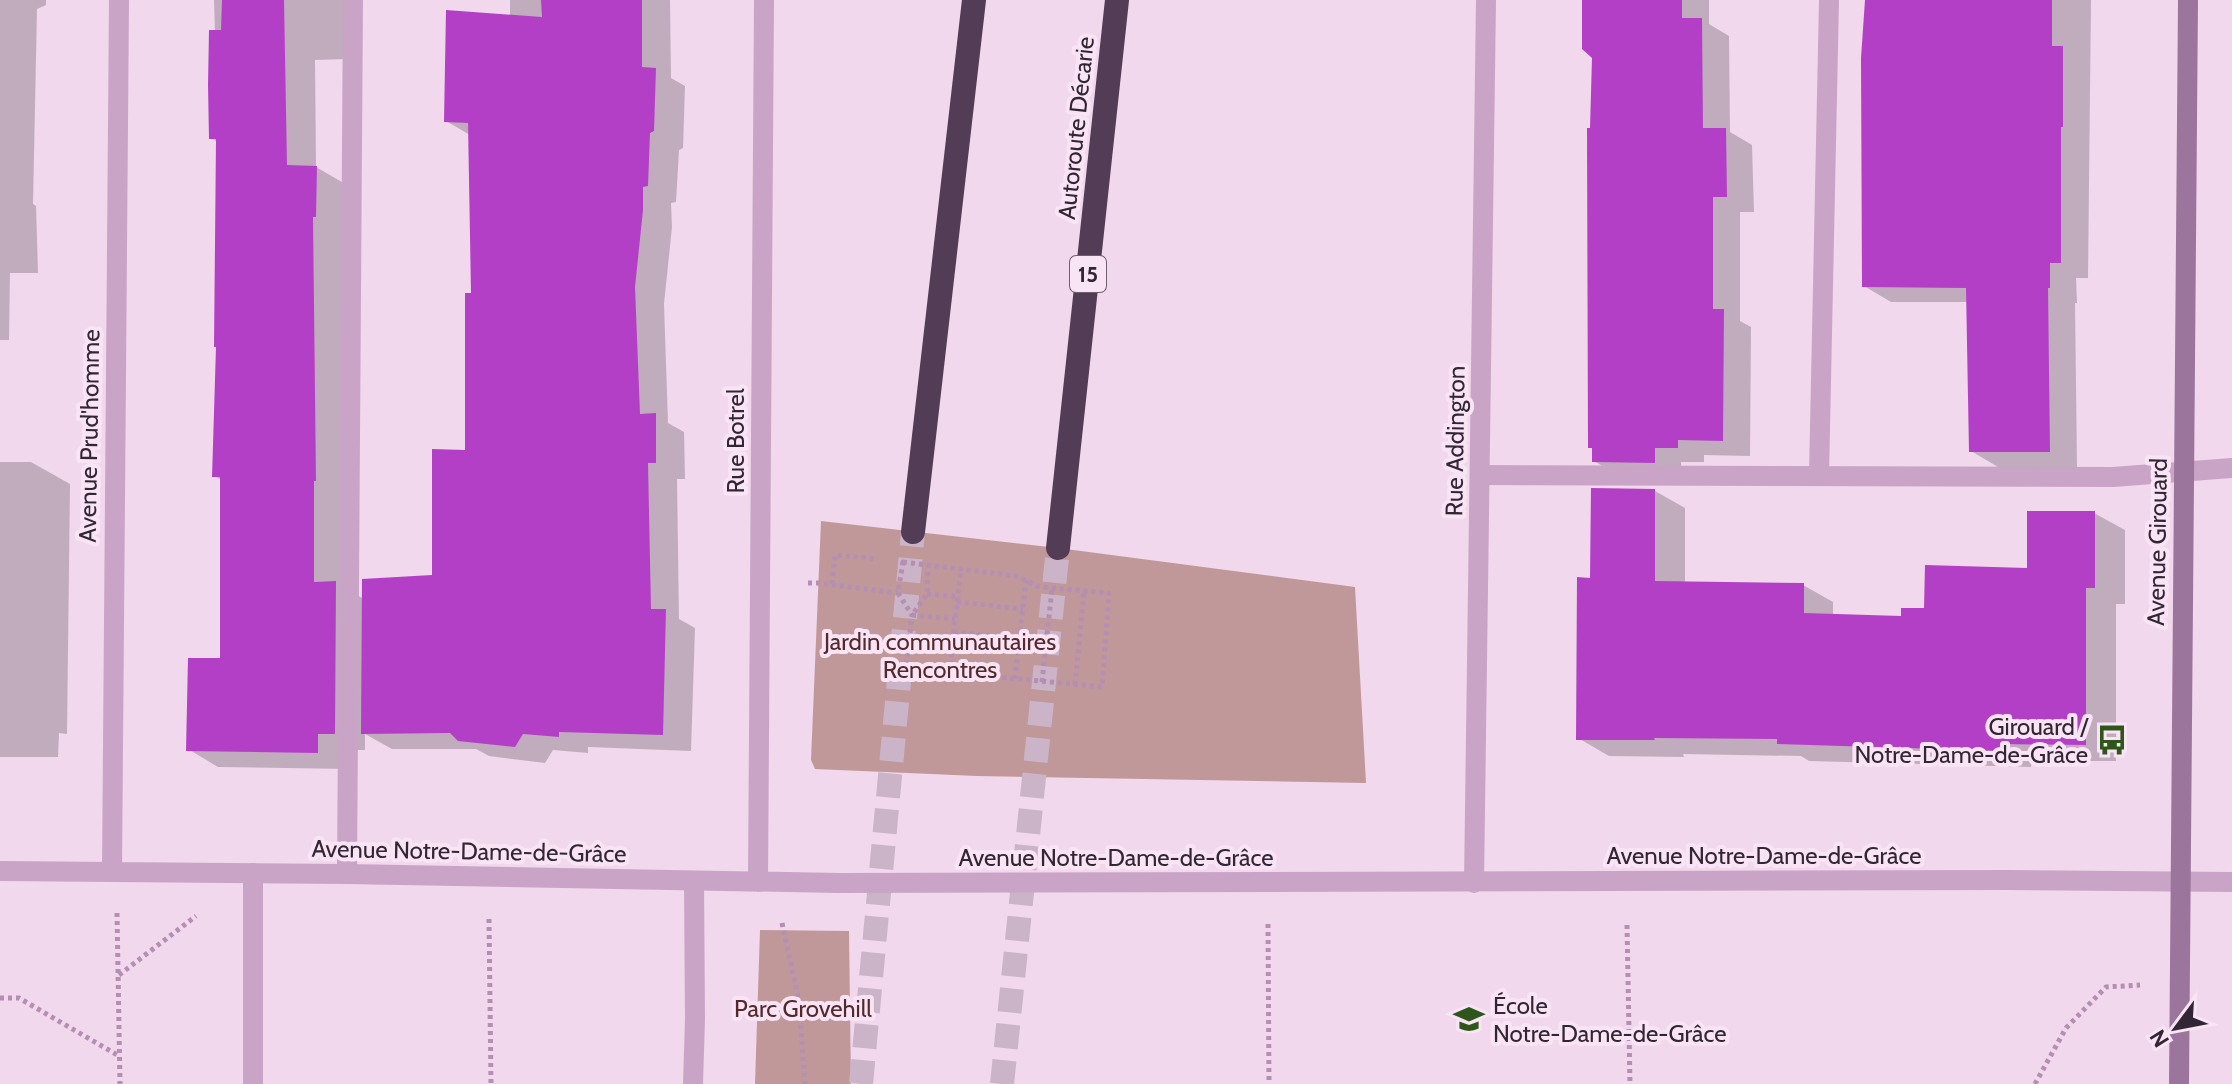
<svg xmlns="http://www.w3.org/2000/svg" width="2232" height="1084" font-family="Cabin,sans-serif">
<style>
.green{fill:#c0989a}
.shadow{fill:#0003}
.building{fill:#b43fc7}
.lines{fill:none;stroke-linecap:round;stroke-linejoin:round}
.highway-tunnel{stroke:#cbb4c8;stroke-width:24;stroke-dasharray:24 12;stroke-linecap:butt}
.path{stroke:#b58eb3;stroke-width:5;stroke-dasharray:4 4;stroke-linecap:butt}
.lane{stroke:#c9a4c6;stroke-width:20}
.street{stroke:#c9a4c6;stroke-width:20}
.secondary{stroke:#9c759d;stroke-width:20}
.highway{stroke:#533c55;stroke-width:24}
.labels{text-anchor:middle;dominant-baseline:central;stroke-width:8;stroke-linejoin:round;paint-order:stroke}
.shield{fill:#f9e4f6;stroke:#6e5f6e;stroke-width:2}
.shield-label{font-size:22px;font-weight:bold;fill:#332634}
.street-label{font-size:24px;fill:#332634;stroke:#f9e4f6}
.park-label{font-size:24px;fill:#53292a;stroke:#f9e4f6}
.poi-label{font-size:24px;fill:#332634;stroke:#f9e4f6;text-anchor:end}
</style>
<rect width="100%" height="100%" fill="#f1d8ed"/>
<path class="green" d="M 821,521 L 1058,548 L 1355,587 L 1366,783 L 977,776 L 815,769 L 811,760 Z
M 760,930 L 849,931 L 851,1084 L 755,1084 Z"/>
<path class="shadow" d="M 0,0 L 46,0 L 46,5 L 37,9 L 33,204 L 36,206 L 38,273 L 10,273 L 9,340 L 0,340 Z
M 214,0 L 347,0 L 347,59 L 315,60 L 316,167 L 347,185 L 344,588 L 364,599 L 434,577 L 467,452 L 473,295 L 470,135 L 446,121 L 510,16 L 510,0 L 670,0 L 671,78 L 685,86 L 683,148 L 679,150 L 676,202 L 671,203 L 672,227 L 664,304 L 668,423 L 684,432 L 685,479 L 677,479 L 679,619 L 695,628 L 691,751 L 588,747 L 588,753 L 553,750 L 545,763 L 489,756 L 476,749 L 392,749 L 365,734 L 365,750 L 348,750 L 348,769 L 218,767 L 188,749 L 222,660 L 222,480 L 214,476 L 218,347 L 218,142 L 211,138 L 215,32 Z
M 1584,0 L 1709,0 L 1709,24 L 1729,36 L 1730,132 L 1752,145 L 1754,212 L 1740,212 L 1740,321 L 1751,327 L 1750,456 L 1704,455 L 1704,462 L 1681,462 L 1682,477 L 1621,477 L 1594,461 L 1591,130 L 1594,57 Z
M 1867,0 L 2091,0 L 2088,278 L 2076,278 L 2077,303 L 2075,303 L 2077,467 L 1998,467 L 1971,451 L 1968,302 L 1891,302 L 1864,286 Z
M 0,462 L 31,462 L 70,484 L 67,734 L 59,733 L 58,757 L 0,757 Z
M 1655,491 L 1685,508 L 1685,583 L 1803,585 L 1833,602 L 1833,616 L 1903,618 L 2029,570 L 2094,513 L 2125,530 L 2125,604 L 2116,604 L 2116,761 L 2032,761 L 2031,767 L 1809,761 L 1801,756 L 1683,754 L 1684,757 L 1609,756 L 1578,738 L 1592,580 Z"/>
<path class="building" d="M 222,0 L 284,0 L 287,165 L 317,166 L 316,217 L 313,217 L 316,481 L 314,481 L 314,582 L 336,581 L 335,734 L 318,734 L 318,753 L 186,751 L 188,658 L 220,658 L 220,477 L 212,477 L 216,347 L 214,347 L 216,139 L 209,139 L 208,85 L 209,30 L 221,30 Z
M 541,0 L 642,0 L 642,67 L 656,68 L 654,131 L 650,133 L 648,186 L 643,187 L 643,210 L 635,287 L 640,414 L 656,413 L 656,463 L 648,463 L 651,609 L 666,609 L 663,735 L 559,732 L 559,737 L 523,734 L 515,747 L 458,741 L 450,733 L 361,734 L 362,579 L 432,575 L 432,449 L 465,450 L 465,293 L 471,293 L 468,123 L 444,122 L 446,10 L 542,17 Z
M 1582,0 L 1682,0 L 1682,18 L 1702,18 L 1703,128 L 1726,128 L 1727,197 L 1713,197 L 1713,309 L 1724,309 L 1723,441 L 1678,440 L 1678,448 L 1655,448 L 1655,463 L 1592,462 L 1592,448 L 1588,448 L 1587,128 L 1590,128 L 1592,58 L 1582,49 Z
M 1865,0 L 2052,0 L 2052,46 L 2063,46 L 2063,127 L 2061,127 L 2061,263 L 2050,263 L 2050,288 L 2048,288 L 2050,452 L 1969,452 L 1966,288 L 1862,287 L 1861,58 Z
M 1591,488 L 1655,489 L 1655,581 L 1804,583 L 1804,613 L 1901,616 L 1901,608 L 1924,608 L 1925,565 L 2027,568 L 2027,511 L 2095,511 L 2095,588 L 2086,588 L 2086,745 L 2002,744 L 2002,751 L 1777,744 L 1777,739 L 1654,738 L 1655,740 L 1576,740 L 1577,577 L 1590,578 Z"/>
<g class="lines">
<path class="highway-tunnel" d="M 861,1084 L 913,532
M 1002,1084 L 1058,548"/>
<path class="path" d="M 903,562 L 1016,576 L 1037,586 L 1052,588 L 1109,593 L 1102,687 L 906,668 L 912,615 L 898,593 Z
M 928,572 L 927,594 L 912,615 L 955,619
M 808,583 L 818,583 L 898,593
M 832,584 L 835,555 L 878,559
M 927,594 L 958,597
M 957,602 L 1023,609
M 954,632 L 1019,639
M 910,639 L 952,645
M 888,666 L 906,668
M 949,673 L 961,569
M 1015,679 L 1026,580
M 1042,682 L 1052,589
M 1075,685 L 1084,591
M 117,913 L 120,1084
M 489,919 L 491,1084
M 782,923 L 799,1001 L 805,1084
M 1268,924 L 1269,1084
M 1627,925 L 1630,1084
M 119,975 L 196,916
M 0,998 L 19,998 L 119,1056
M 2035,1084 L 2066,1028 L 2106,987 L 2140,985"/>
<path class="lane" d="M 1480,475 L 2113,477 L 2232,468
M 1819,476 L 1829,0
M 347,874 L 353,0
M 253,1084 L 253,873
M 693,1084 L 695,1019 L 694,881"/>
<path class="street" d="M 0,871 L 347,874 L 839,883 L 2008,880 L 2232,882
M 112,872 L 119,0
M 758,882 L 764,0
M 1474,883 L 1486,0"/>
<path class="secondary" d="M 2179,1084 L 2188,0"/>
<path class="highway" d="M 913,532 L 974,0
M 1058,548 L 1117,0"/>
</g>
<defs>
<g id="bus-bare" transform="scale(2.4)"><path d="M-5-6H5V4H4V6H2V4H-2V6H-4V4H-5ZM-3.5-4V0h7V-4ZM-3.5 1.2v1.5H-2V1.2ZM2 1.2v1.5H3.5V1.2Z" fill="#2e561b" stroke="#f9e4f6" stroke-width="2.5" paint-order="stroke"/></g>
<g id="school-bare" transform="scale(2.4)"><path d="M0-5L7-2L0 1L-7-2ZM-4 1L0 2.5L4 1V4Q0 6-4 4Z" fill="#2e561b" stroke="#f9e4f6" stroke-width="2.5" paint-order="stroke"/></g>
</defs>
<g fill-rule="evenodd">
<use href="#bus-bare" x="2112" y="740"/>
<use href="#school-bare" x="1469" y="1019"/>
</g>
<g class="labels">
<rect class="shield" x="1070" y="256" width="36" height="36" rx="6"/>
<g class="shield-label">
<text x="1088" y="274">15</text>
</g>
<g class="street-label">
<text transform="translate(1076 128) rotate(-84)">Autoroute Décarie</text>
<text transform="translate(89 436) rotate(-89)">Avenue Prud'homme</text>
<text transform="translate(735 441) rotate(-90)">Rue Botrel</text>
<text transform="translate(1455 441) rotate(-89)">Rue Addington</text>
<text transform="translate(2157 542) rotate(-89)">Avenue Girouard</text>
<text transform="translate(469 851) rotate(1)">Avenue Notre-Dame-de-Grâce</text>
<text x="1764" y="855">Avenue Notre-Dame-de-Grâce</text>
<text x="1116" y="857">Avenue Notre-Dame-de-Grâce</text>
</g>
<g class="park-label">
<text x="940" y="641">Jardin communautaires<tspan x="940" dy="28">Rencontres</tspan></text>
<text x="803" y="1008">Parc Grovehill</text>
</g>
<g class="poi-label">
<text x="2088" y="726">Girouard /<tspan x="2088" dy="28">Notre-Dame-de-Grâce</tspan></text>
<text x="1493" y="1005" text-anchor="start">École<tspan x="1493" dy="28">Notre-Dame-de-Grâce</tspan></text>
</g>
</g>
<g transform="translate(2176 1028) rotate(238)" stroke="#f9e4f6" stroke-width="6" paint-order="stroke">
<path d="M0-6L14 30L0 20L-14 30Z" fill="#332634"/>
<text y="-12" font-size="22" font-weight="bold" text-anchor="middle" fill="#332634">N</text>
</g>
</svg>
